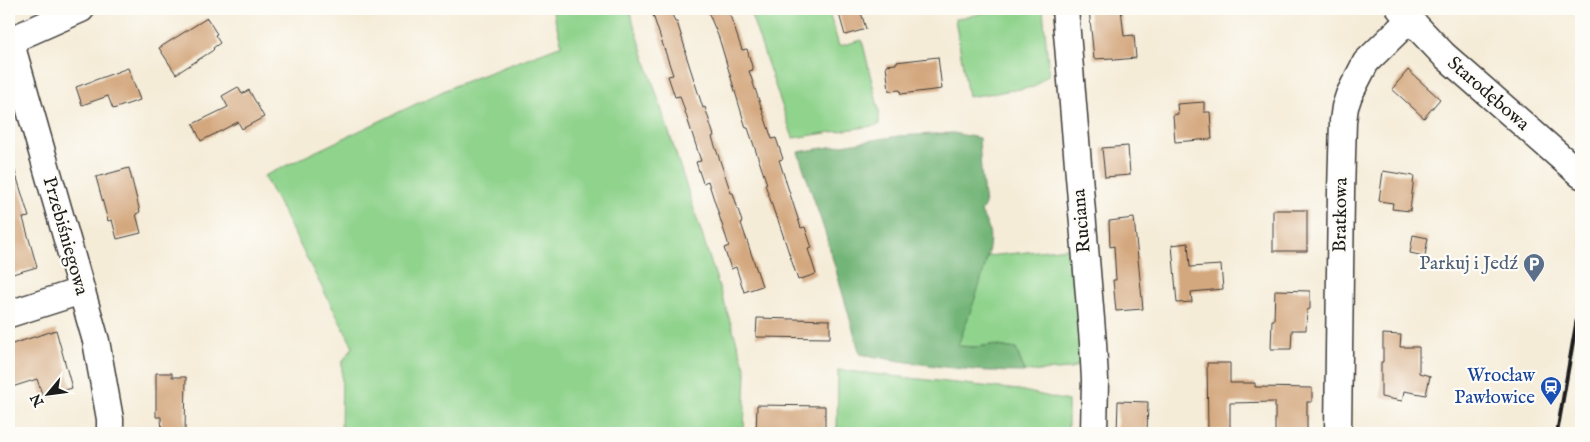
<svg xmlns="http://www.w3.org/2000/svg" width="1590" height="442" font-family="'IM FELL English',serif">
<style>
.green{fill:#8fd38c;stroke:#567854}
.forest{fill:#73b578;stroke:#48684a}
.building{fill:#d4a87f}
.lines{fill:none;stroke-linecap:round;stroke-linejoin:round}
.minor-casing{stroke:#3d3b38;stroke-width:29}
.minor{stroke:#fff;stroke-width:26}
.rail{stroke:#1c1c1c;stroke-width:4}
.labels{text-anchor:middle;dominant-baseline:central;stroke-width:4.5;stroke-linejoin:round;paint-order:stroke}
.street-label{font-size:19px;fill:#1c1c1c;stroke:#fdfcf7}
.service-label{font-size:19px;fill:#4e5e75;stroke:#fdfcf7;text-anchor:end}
.transit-label{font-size:19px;fill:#164399;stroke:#fdfcf7;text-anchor:end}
</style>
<rect width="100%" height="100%" fill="#fdfcf7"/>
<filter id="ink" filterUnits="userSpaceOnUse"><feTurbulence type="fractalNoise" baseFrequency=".02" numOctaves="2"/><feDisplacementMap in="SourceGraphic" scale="10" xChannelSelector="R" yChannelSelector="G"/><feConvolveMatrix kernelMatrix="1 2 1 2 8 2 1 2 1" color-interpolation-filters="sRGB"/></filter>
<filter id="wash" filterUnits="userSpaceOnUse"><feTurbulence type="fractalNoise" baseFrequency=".0096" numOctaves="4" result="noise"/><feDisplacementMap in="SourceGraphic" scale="20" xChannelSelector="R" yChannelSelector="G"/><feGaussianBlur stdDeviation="1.12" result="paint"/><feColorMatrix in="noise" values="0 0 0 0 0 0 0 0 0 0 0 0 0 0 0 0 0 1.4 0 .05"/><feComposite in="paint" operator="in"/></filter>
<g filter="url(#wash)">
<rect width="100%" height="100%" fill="#f5ecd8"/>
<path class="green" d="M 552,9 L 629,9 L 746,370 L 744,433 L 341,433 L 342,362 L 353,347 L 264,176 L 456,85 L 562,45 Z
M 749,9 L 828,9 L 839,46 L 862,40 L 879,111 L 879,125 L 793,138 Z
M 1002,9 L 1043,9 L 1049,74 L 1034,87 L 968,97 L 955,19 Z
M 1078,247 L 1086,353 L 1081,363 L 1071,369 L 1025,372 L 1016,349 L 992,345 L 976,347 L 957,346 L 987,256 Z
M 838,370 L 1019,390 L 1068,401 L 1068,433 L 837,433 Z"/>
<path class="forest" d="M 953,133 L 979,138 L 981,171 L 985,205 L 981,212 C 984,218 987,224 989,230 C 995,253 966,321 958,346 L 976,347 L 992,345 L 1016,349 L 1025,372 C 970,372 914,364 860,354 L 825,232 L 798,152 L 898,136 Z"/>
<g id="blocks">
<path class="building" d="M 651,9 L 670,9 L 675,22 L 677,22 L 686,51 L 685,52 L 703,108 L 705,107 L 714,136 L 712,137 L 731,193 L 733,193 L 742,222 L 741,223 L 762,286 L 744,292 L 736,267 L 731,269 L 724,248 L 729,246 L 708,181 L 703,183 L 696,162 L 701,161 L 680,96 L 675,97 L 668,76 L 673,75 Z
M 707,9 L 728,9 L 742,50 L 747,49 L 753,70 L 749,71 L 772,139 L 776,138 L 783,159 L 779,160 L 801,228 L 805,227 L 812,248 L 808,249 L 816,274 L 798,280 L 777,217 L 776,217 L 765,184 L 767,184 L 748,128 L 746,128 L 719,38 Z
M 860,9 L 866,29 L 845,35 L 839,14 Z
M 1089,9 L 1121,9 L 1124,36 L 1134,35 L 1136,58 L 1114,60 L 1113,58 L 1094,59 Z
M 207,18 L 217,34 L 215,35 L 220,43 L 213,48 L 214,49 L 212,51 L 176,74 L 159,48 Z
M 938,57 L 942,89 L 901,94 L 900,90 L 889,91 L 886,65 L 896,64 L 896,62 Z
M 128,68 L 140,100 L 113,109 L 108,96 L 82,105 L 76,87 Z
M 1408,70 L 1440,99 L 1424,118 L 1392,89 Z
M 238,87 L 242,94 L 249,90 L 264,117 L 242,129 L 238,122 L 201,141 L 193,124 L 228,107 L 222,96 Z
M 1204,102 L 1204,112 L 1210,112 L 1212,139 L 1175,142 L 1173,115 L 1178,114 L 1177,104 Z
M 1128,146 L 1130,175 L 1105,177 L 1102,148 Z
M 9,165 L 13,165 L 29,217 L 23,218 L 37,267 L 9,275 Z
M 129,168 L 140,212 L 136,214 L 141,233 L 117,239 L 112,220 L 108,221 L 96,177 Z
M 1383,171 L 1414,176 L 1410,211 L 1392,209 L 1393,203 L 1379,201 Z
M 1273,210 L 1307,210 L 1307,251 L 1273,251 Z
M 1134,218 L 1143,309 L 1116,311 L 1113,280 L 1116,280 L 1114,246 L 1110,247 L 1109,221 Z
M 1413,235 L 1428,238 L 1425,256 L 1410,253 Z
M 1188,243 L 1190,267 L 1221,265 L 1223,289 L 1191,292 L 1192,302 L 1177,303 L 1172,245 Z
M 1275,290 L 1310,291 L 1310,309 L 1307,310 L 1306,330 L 1292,330 L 1291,349 L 1271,349 L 1272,320 L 1274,320 Z
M 757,318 L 830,320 L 830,338 L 756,337 Z
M 56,330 L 72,388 L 43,397 L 37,379 L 9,388 L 9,345 Z
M 1383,334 L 1401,335 L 1400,347 L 1419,347 L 1419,373 L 1430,376 L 1426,395 L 1404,391 L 1402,401 L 1381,397 L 1381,362 L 1383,362 Z
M 1207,363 L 1230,363 L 1230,383 L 1255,383 L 1255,387 L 1312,388 L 1312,402 L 1307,402 L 1307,432 L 1275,433 L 1275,402 L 1230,403 L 1230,430 L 1208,430 Z
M 156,373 L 172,373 L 172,377 L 186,377 L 185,433 L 162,433 L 161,417 L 156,417 Z
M 1118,401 L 1148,402 L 1147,433 L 1117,433 Z
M 757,405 L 825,406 L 825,433 L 756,433 Z"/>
</g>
</g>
<g filter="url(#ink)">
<use href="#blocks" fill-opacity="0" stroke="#3d3b38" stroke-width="1"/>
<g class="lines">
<g class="minor-casing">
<path id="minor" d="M 1065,9 L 1093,343 L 1095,380 L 1094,433
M 1400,9 L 1444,55 L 1581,175
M 10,40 L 96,341 L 110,419 L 110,433
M 9,41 L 81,9
M 9,314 L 81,291
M 1338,433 L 1341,192 L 1343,121 L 1345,107 L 1349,95 L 1366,62 L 1409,20"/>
</g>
<use href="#minor" class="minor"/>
<path class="rail" d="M 1557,433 L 1581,296"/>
</g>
</g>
<defs>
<g id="parking-pin" transform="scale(1.125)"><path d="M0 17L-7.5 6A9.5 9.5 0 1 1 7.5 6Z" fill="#5c6f8a" stroke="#fdfcf7"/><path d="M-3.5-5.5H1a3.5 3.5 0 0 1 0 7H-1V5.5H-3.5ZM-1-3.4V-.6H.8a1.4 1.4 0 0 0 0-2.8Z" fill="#fff"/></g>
<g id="station-pin" transform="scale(1.125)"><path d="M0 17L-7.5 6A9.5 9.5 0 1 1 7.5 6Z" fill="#1a4fb4" stroke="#fdfcf7"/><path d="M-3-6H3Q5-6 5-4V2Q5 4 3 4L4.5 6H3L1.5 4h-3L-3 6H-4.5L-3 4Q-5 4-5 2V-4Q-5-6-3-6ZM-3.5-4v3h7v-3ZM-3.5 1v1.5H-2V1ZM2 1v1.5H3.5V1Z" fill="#fff"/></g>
</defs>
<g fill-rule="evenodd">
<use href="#parking-pin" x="1534" y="264"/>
<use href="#station-pin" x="1551" y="387"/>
</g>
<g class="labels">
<g class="street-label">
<text transform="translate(1488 94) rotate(41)">Starodębowa</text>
<text transform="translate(1341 215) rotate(-89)">Bratkowa</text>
<text transform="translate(1082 221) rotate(-95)">Ruciana</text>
<text transform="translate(65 236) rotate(74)">Przebiśniegowa</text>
</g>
<g class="service-label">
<text x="1518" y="264">Parkuj i Jedź</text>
</g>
<g class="transit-label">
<text x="1535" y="376">Wrocław<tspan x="1535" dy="22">Pawłowice</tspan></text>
</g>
</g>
<rect width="1590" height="442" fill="none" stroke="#fdfcf7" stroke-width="30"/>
<g transform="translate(48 394) rotate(241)" stroke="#fdfcf7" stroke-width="4" paint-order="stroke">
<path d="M0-4L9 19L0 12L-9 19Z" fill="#1c1c1c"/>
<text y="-8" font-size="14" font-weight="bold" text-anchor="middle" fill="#1c1c1c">N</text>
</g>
</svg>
